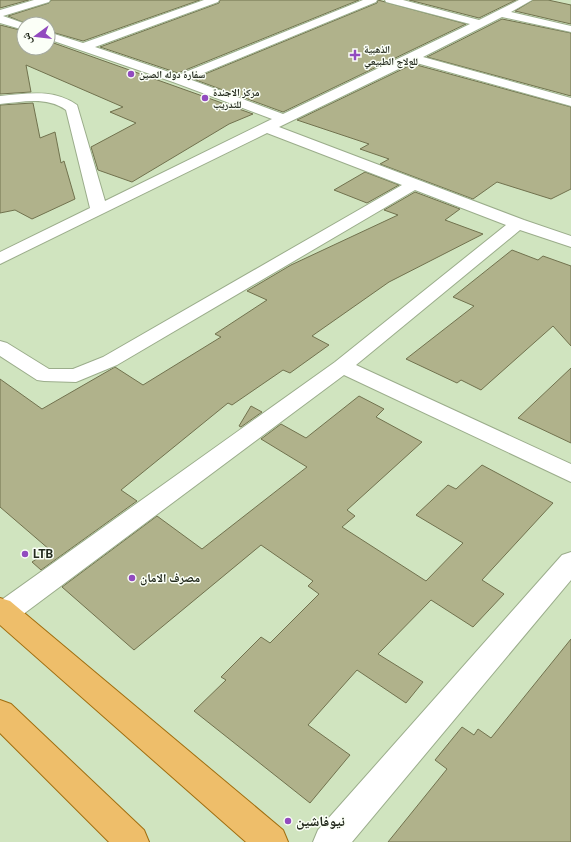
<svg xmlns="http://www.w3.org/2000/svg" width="571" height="842" font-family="Roboto,'Noto Naskh Arabic',sans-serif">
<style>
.building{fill:#b0b28b;stroke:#71724e}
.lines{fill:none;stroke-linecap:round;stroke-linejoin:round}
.street-casing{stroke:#9bad8b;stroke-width:2}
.primary-casing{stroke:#a06e0f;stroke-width:2}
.street{fill:#fff;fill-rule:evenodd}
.primary{fill:#eebe6a;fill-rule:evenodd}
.poi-dot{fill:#924bbf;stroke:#fbfff7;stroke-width:1.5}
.labels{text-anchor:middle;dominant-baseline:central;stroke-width:3;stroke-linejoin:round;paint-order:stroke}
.far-poi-label{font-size:10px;font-weight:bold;fill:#232a1d;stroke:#fbfff7;text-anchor:start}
.poi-label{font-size:12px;font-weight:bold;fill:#232a1d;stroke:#fbfff7;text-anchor:start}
.near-poi-label{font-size:14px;font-weight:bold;fill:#232a1d;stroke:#fbfff7;text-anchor:start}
</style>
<rect width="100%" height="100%" fill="#d0e4bf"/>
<path class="building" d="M 0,0 L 29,0 L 0,8 Z
M 51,0 L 200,0 L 83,41 L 48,31 L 48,24 L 27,24 L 8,16 L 49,3 Z
M 220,0 L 359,0 L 178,73 L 100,47 L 219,3 Z
M 378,0 L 466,24 L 283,112 L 193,79 L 377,3 Z
M 409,0 L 516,0 L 479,18 Z
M 533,0 L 548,0 L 571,5 L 571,24 L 515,11 Z
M 502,19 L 571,33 L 571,96 L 427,57 Z
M 0,25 L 24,31 L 24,48 L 48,48 L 48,41 L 253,114 L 229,124 L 132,182 L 98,170 L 91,147 L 136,123 L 110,112 L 123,107 L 26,65 L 31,92 L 0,94 Z
M 413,64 L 571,107 L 571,189 L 551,199 L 497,182 L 473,199 L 380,164 L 389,159 L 360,149 L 369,144 L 297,120 Z
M 33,103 L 40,138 L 55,132 L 61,163 L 64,161 L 75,199 L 32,219 L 15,210 L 0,213 L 0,105 Z
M 365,172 L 399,185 L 367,203 L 334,190 Z
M 415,192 L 460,209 L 445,220 L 483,234 L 389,282 L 312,336 L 329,345 L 290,373 L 283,370 L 232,405 L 228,403 L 121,490 L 137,501 L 41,570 L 32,562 L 50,550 L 0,507 L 0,379 L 42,409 L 115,367 L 143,385 L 221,337 L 215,334 L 267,300 L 247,291 L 291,265 L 398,215 L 384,210 Z
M 512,250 L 538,260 L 543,256 L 571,266 L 571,346 L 553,326 L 481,390 L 461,380 L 457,383 L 406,359 L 474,306 L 453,297 Z
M 571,368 L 571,443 L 518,418 Z
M 359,396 L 384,409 L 376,417 L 422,442 L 347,510 L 355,516 L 342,527 L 426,581 L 463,543 L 416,515 L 448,485 L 456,489 L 482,465 L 553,503 L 482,580 L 504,594 L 473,627 L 431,600 L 378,654 L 423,682 L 406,703 L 357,670 L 308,725 L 350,755 L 310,803 L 194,711 L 226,680 L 221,677 L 261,637 L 270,643 L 319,594 L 308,586 L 313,581 L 261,545 L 134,650 L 62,587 L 157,516 L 202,549 L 307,467 L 261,439 L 281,424 L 306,438 Z
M 251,406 L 262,412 L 241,427 L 239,426 Z
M 571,639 L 571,842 L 388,842 L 447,769 L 435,760 L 462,727 L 474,735 L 478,729 L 491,738 Z"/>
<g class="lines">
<g class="street-casing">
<path id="street" d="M 34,0 L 50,0 L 49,2 L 3,16 L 26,24 L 24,24 L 24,30 L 0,23 L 0,10 Z
M 204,0 L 219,0 L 218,2 L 95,47 L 178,75 L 363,0 L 377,0 L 376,2 L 189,79 L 283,114 L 470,24 L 386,2 L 385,0 L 403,0 L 479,20 L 519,0 L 532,0 L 511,12 L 571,26 L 571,32 L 502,17 L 423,57 L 571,98 L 571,106 L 413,62 L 279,127 L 524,220 L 571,236 L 571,247 L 520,230 L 356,365 L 571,464 L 571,482 L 344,375 L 14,621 L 4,624 L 0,623 L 0,601 L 335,362 L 506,225 L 415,190 L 117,365 L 76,382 L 44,381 L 37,380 L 0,356 L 0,341 L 7,343 L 49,369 L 73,369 L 103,357 L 402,185 L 267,133 L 0,264 L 0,252 L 90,208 L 66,110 C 47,96 22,102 0,104 L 0,96 C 27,94 53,88 77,105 L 105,201 L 272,119 L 173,82 L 48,39 L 48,32 L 83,43 Z
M 571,552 L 571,580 L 352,842 L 313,842 L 318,830 L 562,555 Z"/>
</g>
<g class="primary-casing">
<path id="primary" d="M 0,598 L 10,601 L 283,830 L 288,842 L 246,842 L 0,625 Z
M 0,700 L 11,704 L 144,830 L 149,842 L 109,842 L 0,733 Z"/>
</g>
<use href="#street" class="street"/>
<use href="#primary" class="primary"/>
</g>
<g class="poi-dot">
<path d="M353 49h4v4h4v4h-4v4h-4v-4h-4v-4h4z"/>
<circle cx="131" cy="74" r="4"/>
<circle cx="205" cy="98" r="4"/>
<circle cx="25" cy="554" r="4"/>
<circle cx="132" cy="578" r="4"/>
<circle cx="288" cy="821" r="4"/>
</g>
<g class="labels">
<g class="far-poi-label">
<text x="364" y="49">الذهبية<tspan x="364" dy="12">للعﻻج الطبيعي</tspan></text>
<text x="139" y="74">سفارة دوله الصين</text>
<text x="213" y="92">مركز الاجندة<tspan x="213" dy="12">للتدريب</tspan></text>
</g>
<g class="poi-label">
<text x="33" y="554">LTB</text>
<text x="140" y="578">مصرف الامان</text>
</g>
<g class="near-poi-label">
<text x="296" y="821">نيوفاشين</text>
</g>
</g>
<g transform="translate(36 36) rotate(255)"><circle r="19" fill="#fbfff7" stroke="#a5aaa0"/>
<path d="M0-3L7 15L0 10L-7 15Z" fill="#924bbf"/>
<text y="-6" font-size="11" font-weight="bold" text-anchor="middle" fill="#232a1d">ش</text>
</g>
</svg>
